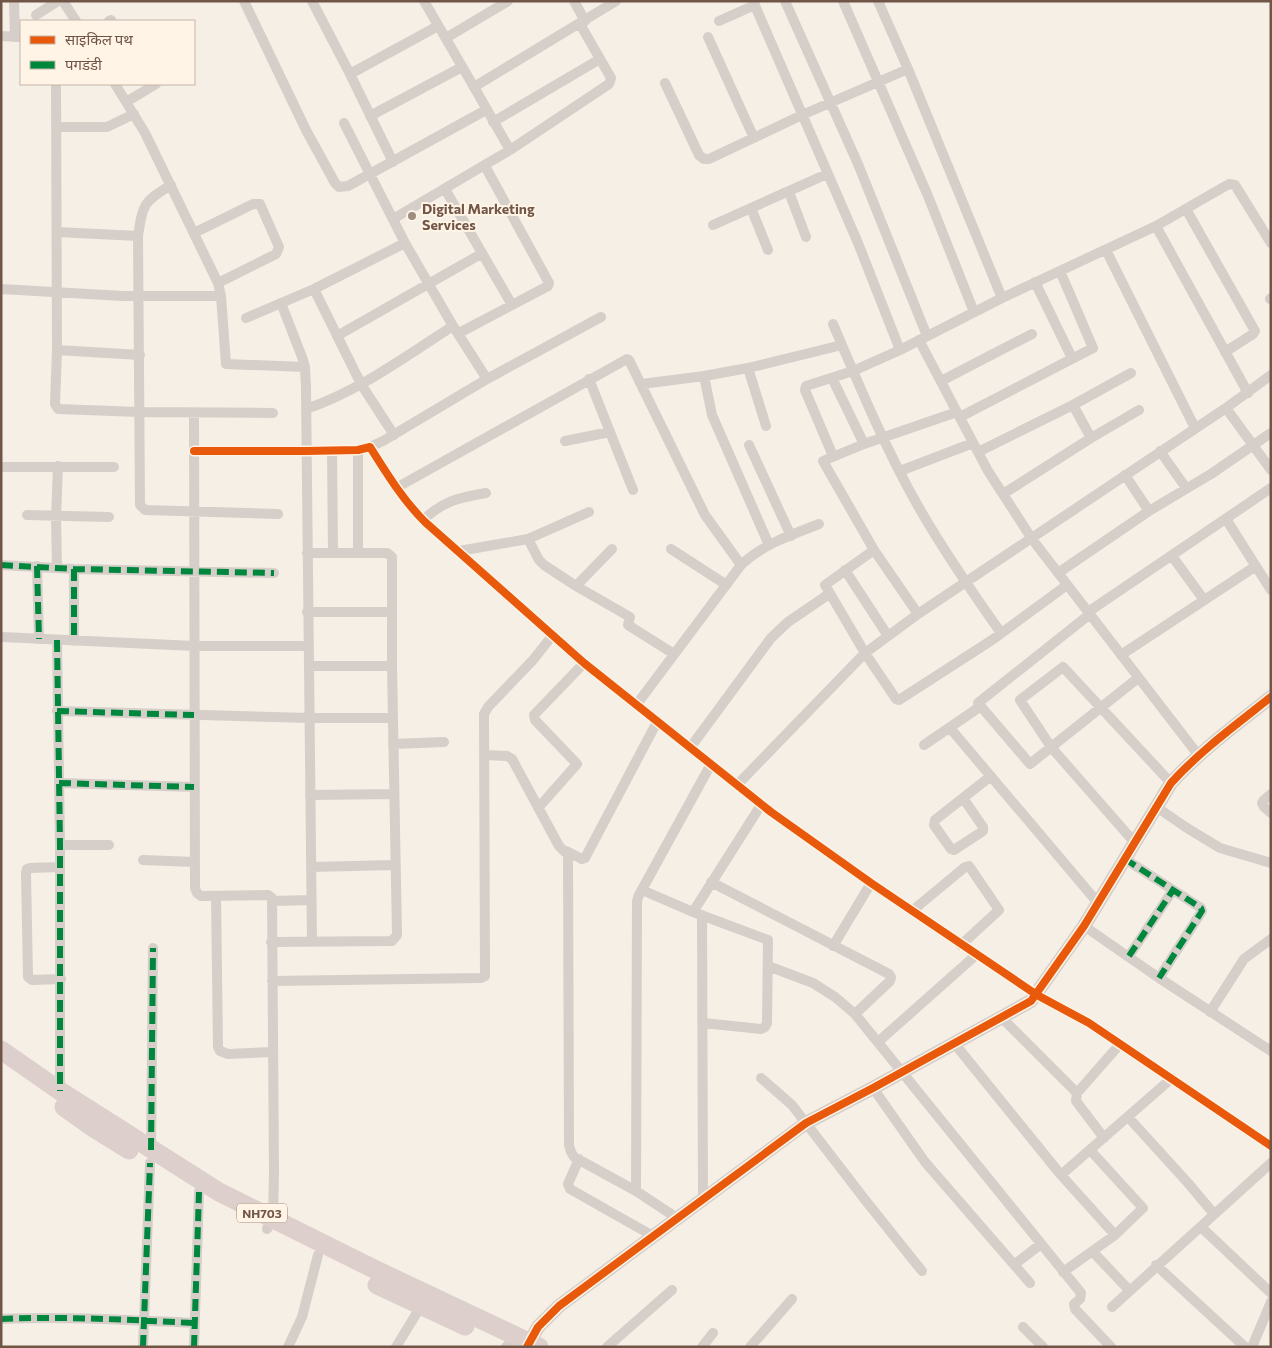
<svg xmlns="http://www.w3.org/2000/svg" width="1272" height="1348" font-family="Commissioner,'Noto Sans Devanagari',sans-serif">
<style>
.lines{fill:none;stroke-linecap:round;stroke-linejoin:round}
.street{stroke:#d6cec9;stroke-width:10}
.secondary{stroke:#d6cec9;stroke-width:14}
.highway{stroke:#ddcfcb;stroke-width:19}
.quiet{stroke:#00873e;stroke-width:6;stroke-dasharray:12 6;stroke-linecap:butt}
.cycleway-casing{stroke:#fff4e6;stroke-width:11}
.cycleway{stroke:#e8590c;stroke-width:8}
.poi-dot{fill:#9f8c7f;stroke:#fff4e6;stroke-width:2}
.labels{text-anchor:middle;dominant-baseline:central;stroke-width:4;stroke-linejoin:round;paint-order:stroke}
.shield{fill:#fff4e6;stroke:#9c8577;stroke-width:1}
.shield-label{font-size:12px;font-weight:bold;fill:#715648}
.poi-label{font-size:14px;font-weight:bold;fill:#715648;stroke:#fff4e6;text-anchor:start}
</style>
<rect width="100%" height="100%" fill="#f5efe6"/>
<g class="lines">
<path class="street" d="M 14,1 L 15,37
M 63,1 L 76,21
M 244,1 L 306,130 L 335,183 L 339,187 L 348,186 L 486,110
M 312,1 L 350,74 L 393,162
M 424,1 L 474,87 L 616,1
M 574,1 L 585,21
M 753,1 L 858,243 L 900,350
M 785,1 L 858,164 L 927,336
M 843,1 L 928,196 L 974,312
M 878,1 L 908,69 L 1002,298
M 36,15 L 58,1
M 109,21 L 111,20
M 719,21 L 755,5
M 1,36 L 20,37
M 708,37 L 754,138
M 446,38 L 508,1
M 350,74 L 438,26
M 665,83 L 699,155 L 704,159 L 709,159 L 802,115 L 908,69
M 56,84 L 57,350 L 55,404 L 58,409 L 139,412 L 273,413
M 115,84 L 145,133 L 218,283 L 221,296 L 226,364 L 305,367
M 474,87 L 510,150
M 126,102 L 156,84
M 370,116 L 462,67
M 493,122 L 600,59
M 344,123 L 405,243 L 453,326 L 487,379
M 56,127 L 107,127 L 134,114
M 171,185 C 143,202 143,204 138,236 L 140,505 L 145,510 L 278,514
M 445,189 L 512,305
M 789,192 L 806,237
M 751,208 L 768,250
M 1186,209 L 1255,331 L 1253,334 L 1225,352
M 393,219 L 510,150 L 609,84 L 611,78 L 580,24
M 713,225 L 827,174
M 1156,226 L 1248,393
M 57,232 L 138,236
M 194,233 L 253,204 L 260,204 L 279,247 L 276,254 L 218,283
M 1106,250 L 1195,428
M 1035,282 L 1072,358
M 1,289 L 123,296 L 221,296
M 314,289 L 361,384 L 394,435
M 1270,299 L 1271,298
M 281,303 L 302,357 L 305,367 L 306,388 L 312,942
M 246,318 L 314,289 L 405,243
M 833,324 C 859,385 885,448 918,506 C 943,550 972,592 1001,633
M 459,333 L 548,286 L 549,283 L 485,166
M 337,336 L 481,254
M 919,340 L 988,471 L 1032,539 L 1199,756
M 57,350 L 140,355
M 748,368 L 766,426
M 704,376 L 712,415 L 769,545
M 832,378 L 864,444
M 589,379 L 633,490
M 941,381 L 1032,334
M 642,384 L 704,376 L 748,368 L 842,345
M 1073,405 L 1091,438
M 1226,408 L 1271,470
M 306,409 C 359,391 406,356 453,326
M 194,413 L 195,888 L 197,893 L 201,896 L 268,895 L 272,898 L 274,1173 L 273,1218 L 267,1229
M 960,417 L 1093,348 L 1060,271
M 565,441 L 610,432
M 749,445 L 791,536
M 370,447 L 383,441 L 487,379 L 601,317
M 332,450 L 333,553
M 358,450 L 358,552
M 194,451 L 306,451 L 358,450 L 370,447 C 387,474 403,500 425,522 L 584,663 L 771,812 L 871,883 L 1037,995 L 1089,1023 L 1271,1146
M 1160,451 L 1186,488
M 978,452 L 1073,405 L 1131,373
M 833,456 L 805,390 L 806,386 L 853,371 L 900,350 L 1002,298 L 1156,226 L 1229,184 L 1235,185 L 1271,243
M 1,467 L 114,467
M 900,471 L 973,443
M 1125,475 L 1149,511
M 396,488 L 627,359 L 629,360 L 705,515 L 741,565
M 1003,494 L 1091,438 L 1139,410
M 27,515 L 109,517
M 1226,519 L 1271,590
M 423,520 C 445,500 458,498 486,493
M 528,539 L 539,560 L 544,565 L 576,586 L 630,617 L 628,625 L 674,654
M 671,549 L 725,584
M 874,550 L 825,585 L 865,653 L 896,699 L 899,700 L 992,640 L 1067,585
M 459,551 L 528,539 L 589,512
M 1172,556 L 1204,600
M 1,565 L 74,569 L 274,573
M 37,566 L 39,639
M 57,568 L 56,517 L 58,466
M 74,569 L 74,641
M 845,570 L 888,636
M 1058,573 L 1149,511 L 1211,474 L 1271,433
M 576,586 L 612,549
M 307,612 L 392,612
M 1088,612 L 1271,488
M 918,614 L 874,550 L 823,461 L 864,444 L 957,412
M 1090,614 L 978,703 L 1030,764 L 1138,678
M 2,637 L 194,646 L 309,646
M 57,640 L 60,845 L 60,1091
M 1121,655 L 1256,566
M 309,666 L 392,666
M 637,704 L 741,565 C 763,544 791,535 819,524
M 57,711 L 309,718 L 393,718
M 950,728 L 1098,903
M 393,744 L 444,742
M 924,745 L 981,706
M 690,748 L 771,638 L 788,622 L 829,594
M 484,755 L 507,756 L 512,759 L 559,846 L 568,855 L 569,1145 L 571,1152 L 574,1157 L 636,1191 L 677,1218
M 59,783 L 194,787
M 738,784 L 865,653 L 918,614 L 1226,408 L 1271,375
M 1271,794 L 1264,800 L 1262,803 L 1264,807 L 1271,813
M 310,795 L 394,794
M 963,798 L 983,827 L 983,831 L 954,850 L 951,849 L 934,825 L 935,820 L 991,776
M 1155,806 L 1187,828 L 1220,848 L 1271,863
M 539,807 L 577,764 L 535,720 L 534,715 L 584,663
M 1135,843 L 1051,747 L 1020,700 L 1063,667 L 1171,783
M 60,845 L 109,845
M 566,851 L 582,859 L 585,858 L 657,722
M 1125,859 L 1201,908 L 1202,911 L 1159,978
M 143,860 L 195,862
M 60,867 L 30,868 L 27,869 L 26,873 L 28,977 L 32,980 L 61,979
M 311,867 L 395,865
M 711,882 L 889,974 L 891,977 L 890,981 L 855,1014
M 642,890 L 693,912 L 768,940 L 767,1023 L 765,1027 L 761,1029 L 703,1023
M 216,896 L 218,1047 L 220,1051 L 228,1054 L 273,1052
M 272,901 L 311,900
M 912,911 L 965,867 L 969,866 L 999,910 L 961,945
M 693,912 L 761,805
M 702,915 L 703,1200
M 1084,926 L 1159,978 L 1271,1051
M 271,942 L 392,941 L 397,935 L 392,666 L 392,557 L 387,553 L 307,553
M 833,946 L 871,883
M 1129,956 L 1173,890
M 768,966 L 813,983 L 835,997 L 855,1014 L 1081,1293 L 1080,1299 L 1074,1304 L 1075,1309 L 1111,1347
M 272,981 L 481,978 L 485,976 L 484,714 L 488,707 L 533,660 L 552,636
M 1210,1012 L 1244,959 L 1271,939
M 1002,1018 L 1077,1093 L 1120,1044
M 878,1042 L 976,955
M 954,1043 L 1061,1175 L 1115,1235 L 1063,1272
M 761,1078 L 792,1105 L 866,1201 L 922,1271
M 873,1088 L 925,1162 L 1030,1283
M 1077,1093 L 1076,1101 L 1104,1138
M 1128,1117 L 1188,1183 L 1214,1214
M 151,1150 L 153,948
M 1090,1150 L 1143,1208 L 1115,1235
M 579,1159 L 568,1184 L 570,1189 L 653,1236
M 1061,1175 L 1172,1078
M 636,1191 L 637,901 L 639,895 L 711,764
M 1201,1227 L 1271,1293
M 1093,1252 L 1129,1290
M 1015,1264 L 1041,1244
M 1156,1265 L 1245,1347
M 1112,1307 L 1271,1163
M 1,1319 C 66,1316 130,1320 194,1323
M 1023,1327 L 1043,1347
M 143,1347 L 150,1163
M 194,1347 L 199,1192
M 288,1347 L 302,1317 L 318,1255
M 396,1347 L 421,1306
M 506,1347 L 508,1345
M 607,1347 L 672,1290
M 702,1347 L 713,1333
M 750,1347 L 792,1299
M 1252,1347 L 1271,1302"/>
<path class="secondary" d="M 527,1347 L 538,1327 L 559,1306 L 806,1123 L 873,1088 L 1031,1001 L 1084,926 L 1171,783 C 1200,751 1237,724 1271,697"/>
<path class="highway" d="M 1,1050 L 60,1091 L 219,1192 L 376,1270 L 539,1347
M 64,1107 L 95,1129 L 129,1150
M 377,1285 L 465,1326"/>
<path class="quiet" d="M 1,565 L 74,569 L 274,573
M 37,566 L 39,639
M 74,569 L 74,641
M 57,640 L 60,845 L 60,1091
M 57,711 L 194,715
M 59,783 L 194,787
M 1125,859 L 1201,908 L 1202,911 L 1159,978
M 1129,956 L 1173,890
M 151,1150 L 153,948
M 1,1319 C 66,1316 130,1320 194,1323
M 143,1347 L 150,1163
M 194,1347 L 199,1192"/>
<g class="cycleway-casing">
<path id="cycleway" d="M 194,451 L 306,451 L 358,450 L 370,447 C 387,474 403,500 425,522 L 584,663 L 771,812 L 871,883 L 1037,995 L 1089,1023 L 1271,1146
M 527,1347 L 538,1327 L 559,1306 L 806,1123 L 873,1088 L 1031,1001 L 1084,926 L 1171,783 C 1200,751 1237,724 1271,697"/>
</g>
<use href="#cycleway" class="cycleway"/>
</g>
<circle class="poi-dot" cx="412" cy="216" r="5"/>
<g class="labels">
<rect class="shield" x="237" y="1203.5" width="50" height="19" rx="4"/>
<g class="shield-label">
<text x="262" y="1213">NH703</text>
</g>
<g class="poi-label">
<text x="422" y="208">Digital Marketing<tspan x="422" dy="16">Services</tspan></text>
</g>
</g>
<rect width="1272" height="1348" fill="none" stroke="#715648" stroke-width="5"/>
<rect x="20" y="20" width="175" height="65" fill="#fff4e6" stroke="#c6b5a7"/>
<rect x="30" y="36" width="25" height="8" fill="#e8590c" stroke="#c6b5a7"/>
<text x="65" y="45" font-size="15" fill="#715648">साइकिल पथ</text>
<rect x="30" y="61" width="25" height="8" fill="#00873e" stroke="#c6b5a7"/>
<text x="65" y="70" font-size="15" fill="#715648">पगडंडी</text>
</svg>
